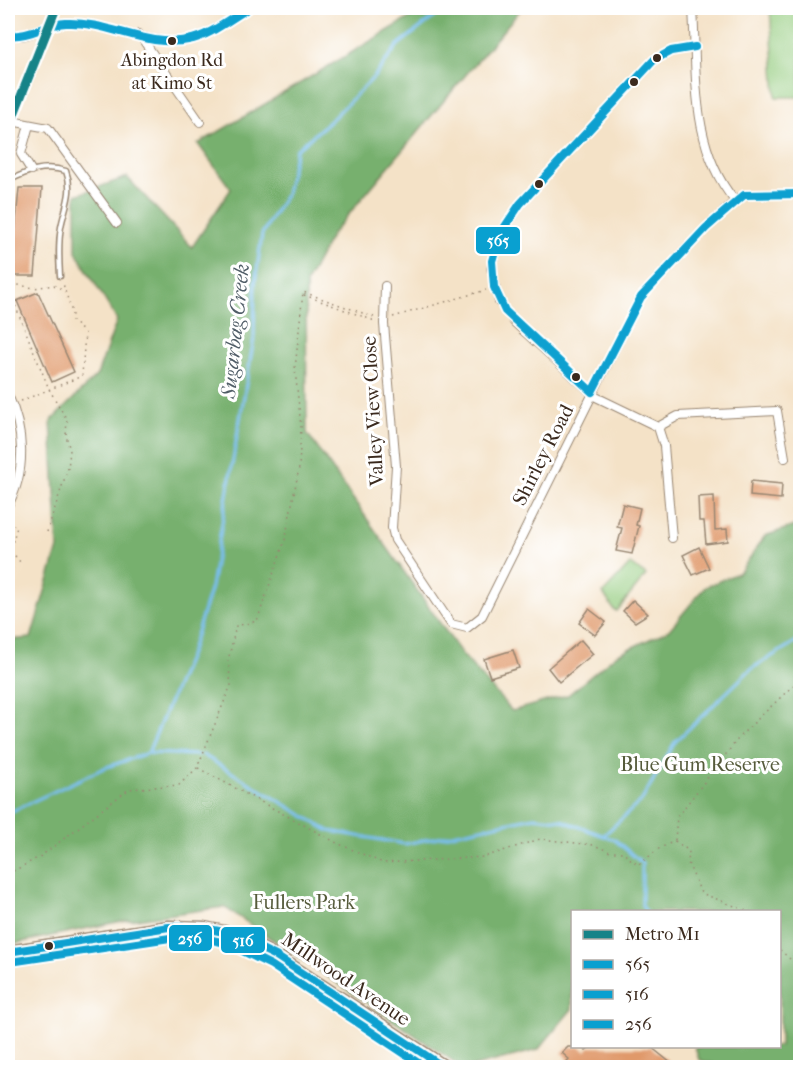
<svg xmlns="http://www.w3.org/2000/svg" width="808" height="1075" font-family="'IM FELL French Canon',serif">
<style>
.green{fill:#94cc7f;stroke:#687b4e;stroke-width:1.5}
.forest{fill:#77b06e;stroke:#596d46;stroke-width:1.5}
.lines{fill:none;stroke-linecap:round;stroke-linejoin:round}
.stream{stroke:#7abff1;stroke-width:3}
.building{fill:#e0996a}
.lane-casing{stroke:#988672;stroke-width:7}
.street-casing{stroke:#988672;stroke-width:10}
.primary-casing{stroke:#988672;stroke-width:15}
.path{stroke:#988672;stroke-width:1.5;stroke-dasharray:1.5 4.5;stroke-linecap:butt}
.lane{stroke:#fff;stroke-width:4}
.street{stroke:#fff;stroke-width:8}
.primary{stroke:#fff;stroke-width:12}
.bus-1-casing{stroke:#fff;stroke-width:12}
.bus-2-casing{stroke:#fff;stroke-width:12}
.bus-3-casing{stroke:#fff;stroke-width:12}
.bus-1{stroke:#09a0d0;stroke-width:8}
.bus-2{stroke:#09a0d0;stroke-width:8}
.bus-3{stroke:#09a0d0;stroke-width:8}
.metro-1-casing{stroke:#fff;stroke-width:14}
.metro-1{stroke:#168388;stroke-width:9}
.bus-dot{fill:#3b2a1e;stroke:#fff;stroke-width:2}
.labels{text-anchor:middle;dominant-baseline:central;stroke-width:6;stroke-linejoin:round;paint-order:stroke}
.bus-label{font-size:18px;fill:#3b2a1e;stroke:#fff}
.street-label{font-size:20px;fill:#3b2a1e;stroke:#fff}
.park-label{font-size:20px;fill:#565b3b;stroke:#fff}
.water-label{font-size:21px;font-style:italic;fill:#515e68;stroke:#fff}
.line-badge{stroke:#fff;stroke-width:2}
.badge-label{font-size:16px;text-anchor:middle;font-weight:bold;fill:#fff}
</style>
<rect width="100%" height="100%" fill="#fff"/>
<filter id="ink" filterUnits="userSpaceOnUse"><feTurbulence type="fractalNoise" baseFrequency=".0167" numOctaves="2"/><feDisplacementMap in="SourceGraphic" scale="12" xChannelSelector="R" yChannelSelector="G"/><feConvolveMatrix kernelMatrix="1 2 1 2 8 2 1 2 1" color-interpolation-filters="sRGB"/></filter>
<filter id="wash" filterUnits="userSpaceOnUse"><feTurbulence type="fractalNoise" baseFrequency=".008" numOctaves="4" result="noise"/><feDisplacementMap in="SourceGraphic" scale="24" xChannelSelector="R" yChannelSelector="G"/><feGaussianBlur stdDeviation="1.35" result="paint"/><feColorMatrix in="noise" values="0 0 0 0 0 0 0 0 0 0 0 0 0 0 0 0 0 1.4 0 .05"/><feComposite in="paint" operator="in"/></filter>
<g filter="url(#wash)">
<rect width="100%" height="100%" fill="#f4e2c7"/>
<path class="green" d="M 770,8 L 800,8 L 800,97 L 776,97 Z
M 630,564 L 646,575 L 617,611 L 614,610 L 603,593 Z"/>
<path class="forest" d="M 426,8 L 522,8 L 332,234 L 306,283 L 307,433 L 461,653 L 512,711 L 568,695 L 616,655 L 669,630 L 705,587 L 740,572 L 765,536 L 800,524 L 800,1067 L 725,1067 L 699,1060 L 695,1047 L 780,1046 L 780,912 L 572,912 L 572,1009 L 538,1050 L 471,1067 L 462,1067 L 224,907 L 122,921 L 8,945 L 8,640 L 31,638 L 58,548 L 51,421 L 97,375 L 117,320 L 76,252 L 76,195 L 127,177 L 192,247 L 231,189 L 198,144 Z"/>
<g class="lines">
<path class="stream" d="M 148,753 L 191,651 L 211,587 L 254,338 L 255,284 L 262,234 L 286,194 L 296,150 L 330,121 L 374,77 L 398,45 L 446,8
M 203,755 L 329,831 L 405,844 L 534,817 L 561,820 L 615,840 L 642,863 L 642,905 L 646,912
M 8,813 L 104,768 L 148,753 L 198,755
M 604,835 L 642,800 L 675,742 L 751,669 L 800,639"/>
</g>
<g id="blocks">
<path class="building" d="M 19,188 L 42,188 L 35,276 L 11,276 Z
M 38,292 L 74,372 L 52,382 L 17,301 Z
M 751,481 L 782,484 L 781,499 L 750,496 Z
M 714,496 L 715,530 L 727,529 L 728,541 L 706,544 L 704,521 L 699,521 L 698,497 Z
M 623,504 L 640,508 L 636,525 L 639,526 L 632,554 L 616,551 L 622,528 L 617,527 Z
M 699,547 L 709,568 L 693,575 L 683,555 Z
M 633,600 L 648,614 L 635,622 L 623,611 Z
M 589,609 L 606,622 L 595,635 L 579,623 Z
M 581,640 L 593,654 L 559,682 L 548,668 Z
M 513,650 L 519,668 L 490,677 L 484,659 Z
M 568,1047 L 580,1047 L 586,1051 L 589,1047 L 651,1047 L 677,1068 L 562,1068 L 569,1059 L 562,1053 Z"/>
</g>
</g>
<g filter="url(#ink)">
<use href="#blocks" fill-opacity="0" stroke="#988672" stroke-width="1.5"/>
<g class="lines">
<g class="lane-casing">
<path id="lane" d="M 8,181 C 28,171 44,164 66,171 C 74,192 65,206 61,227 C 58,243 59,259 60,276"/>
</g>
<g class="street-casing">
<path id="street" d="M 693,8 C 697,73 690,147 735,201
M 139,34 L 200,122
M 8,35 C 30,40 44,25 65,23 C 100,21 156,47 188,40 C 209,35 231,18 249,8
M 11,121 L 48,128 L 117,223
M 29,125 L 21,154 L 31,170
M 385,286 L 384,324 L 396,466 L 392,528 L 395,540 L 451,624 L 467,628 L 482,616 L 641,297 L 706,228 L 739,197 L 757,194 L 800,194
M 8,395 C 24,429 27,471 8,505
M 658,427 L 678,416 L 777,411 L 785,458
M 672,538 L 664,446 L 658,427 L 596,397 L 514,322 L 499,302 L 491,268 L 500,234 L 520,204 L 654,60 L 671,51 L 695,47"/>
</g>
<g class="primary-casing">
<path id="primary" d="M 8,952 L 169,927 L 204,928 L 229,933 L 276,956 L 446,1068"/>
</g>
<path class="path" d="M 54,285 L 63,290
M 304,295 L 375,321
M 393,317 L 486,290
M 21,401 L 82,376 L 85,333 L 72,321 C 73,306 65,296 63,282
M 8,522 L 17,527 L 10,550 L 21,563
M 47,532 L 68,468 L 70,451 L 66,435 L 67,420 L 49,389 L 13,300 L 8,283 L 34,288 L 54,285
M 198,768 L 337,843 L 383,863 L 484,857 L 540,839 L 594,845 L 610,852 L 622,852 L 638,865 L 660,848 L 675,841
M 675,840 L 677,817 L 741,735 L 800,679
M 675,841 L 689,851 L 688,863 L 701,893 L 750,912
M 8,874 L 41,856 L 129,789 L 179,785 L 197,768 L 231,685 L 228,661 L 236,626 L 257,621 L 285,540 L 299,468 L 301,427 L 295,369 L 303,292 L 374,317
M 780,950 L 800,968"/>
<use href="#lane" class="lane"/>
<use href="#street" class="street"/>
<use href="#primary" class="primary"/>
<g class="bus-1-casing">
<path id="bus-1" d="M 8,35 C 29,38 45,24 66,23 C 107,21 147,48 188,40 C 210,36 230,19 249,8
M 592,392 L 505,311 L 494,287 L 492,261 L 500,234 L 520,204 L 654,60 L 671,51 L 695,47
M 592,392 L 641,297 L 706,228 L 744,195 L 800,194"/>
</g>
<g class="bus-2-casing">
<path id="bus-2" d="M 8,952 L 169,927 L 204,928 L 229,933 L 276,956 L 445,1068"/>
</g>
<g class="bus-3-casing">
<path id="bus-3" d="M 10,962 L 170,938 L 203,938 L 226,943 L 271,965 L 426,1068"/>
</g>
<use href="#bus-1" class="bus-1"/>
<use href="#bus-2" class="bus-2"/>
<use href="#bus-3" class="bus-3"/>
<g class="metro-1-casing">
<path id="metro-1" d="M 8,129 L 56,8"/>
</g>
<use href="#metro-1" class="metro-1"/>
</g>
</g>
<g class="bus-dot">
<circle cx="172" cy="41" r="5"/>
<circle cx="657" cy="58" r="5"/>
<circle cx="634" cy="82" r="5"/>
<circle cx="539" cy="184" r="5"/>
<circle cx="576" cy="377" r="5"/>
<circle cx="49" cy="946" r="5"/>
</g>
<g class="labels">
<g class="bus-label">
<text x="172" y="60">Abingdon Rd<tspan x="172" dy="23">at Kimo St</tspan></text>
</g>
<g class="street-label">
<text transform="translate(373 411) rotate(-93)">Valley View Close</text>
<text transform="translate(543 455) rotate(-63)">Shirley Road</text>
<text transform="translate(346 979) rotate(34)">Millwood Avenue</text>
</g>
<g class="park-label">
<text x="700" y="764">Blue Gum Reserve</text>
<text x="304" y="902">Fullers Park</text>
</g>
<g class="water-label">
<text transform="translate(235 331) rotate(-84)">Sugarbag Creek</text>
</g>
</g>
<g class="line-badge">
<rect x="475" y="226" width="46" height="29" rx="6" fill="#09a0d0"/>
<rect x="168" y="924" width="45" height="28" rx="6" fill="#09a0d0"/>
<rect x="220" y="926" width="46" height="28" rx="6" fill="#09a0d0"/>
</g>
<g class="badge-label">
<text x="498" y="246">565</text>
<text x="190" y="944">256</text>
<text x="243" y="946">516</text>
</g>
<rect width="808" height="1075" fill="none" stroke="#fff" stroke-width="30"/>
<rect x="571" y="910" width="210" height="138" fill="#ffffff" stroke="#b1aaa5" stroke-width="1.5"/>
<rect x="583" y="930" width="30" height="9" fill="#168388" stroke="#b1aaa5" stroke-width="1.5"/>
<text x="625" y="940" font-size="18" fill="#3b2a1e">Metro M1</text>
<rect x="583" y="960" width="30" height="9" fill="#09a0d0" stroke="#b1aaa5" stroke-width="1.5"/>
<text x="625" y="970" font-size="18" fill="#3b2a1e">565</text>
<rect x="583" y="990" width="30" height="9" fill="#09a0d0" stroke="#b1aaa5" stroke-width="1.5"/>
<text x="625" y="1000" font-size="18" fill="#3b2a1e">516</text>
<rect x="583" y="1020" width="30" height="9" fill="#09a0d0" stroke="#b1aaa5" stroke-width="1.5"/>
<text x="625" y="1030" font-size="18" fill="#3b2a1e">256</text>
</svg>
